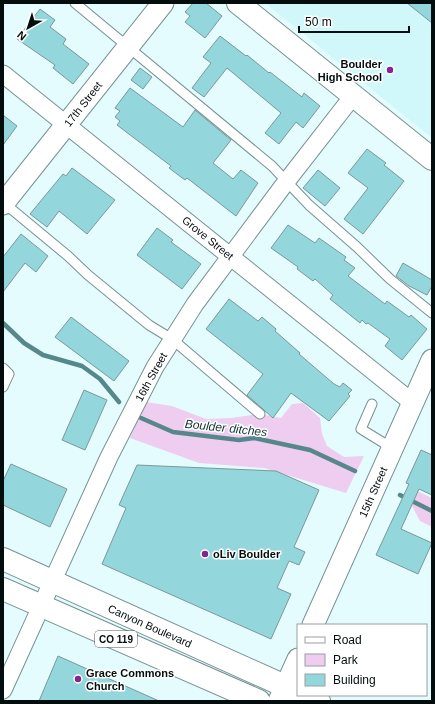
<svg xmlns="http://www.w3.org/2000/svg" width="435" height="704" font-family="Helvetica,sans-serif">
<style>
.built{fill:#d0f8fb}
.green{fill:#eecdf1}
.lines{fill:none;stroke-linecap:round;stroke-linejoin:round}
.stream{stroke:#56888b;stroke-width:4.5}
.building{fill:#93d7dc;stroke:#7c9799}
.service-casing{stroke:#779294;stroke-width:11}
.minor-casing{stroke:#779294;stroke-width:19}
.tertiary-casing{stroke:#779294;stroke-width:23}
.secondary-casing{stroke:#779294;stroke-width:24}
.primary-casing{stroke:#779294;stroke-width:24}
.service{stroke:#fff;stroke-width:9}
.minor{stroke:#fff;stroke-width:17}
.tertiary{stroke:#fff;stroke-width:21}
.secondary{stroke:#fff;stroke-width:22}
.primary{stroke:#fff;stroke-width:22}
.poi-dot{fill:#85258f;stroke:#fff;stroke-width:1.5}
.labels{text-anchor:middle;dominant-baseline:central;stroke-width:3;stroke-linejoin:round;paint-order:stroke}
.shield{fill:#fff;stroke:#4f5656;stroke-width:1}
.shield-label{font-size:10px;font-weight:bold;fill:#040d0e}
.poi-label{font-size:11px;font-weight:bold;fill:#040d0e;stroke:#fff;text-anchor:start}
.street-label{font-size:11px;fill:#040d0e;stroke:#fff}
.water-label{font-size:12px;font-style:italic;fill:#103235;stroke:#fff}
</style>
<rect width="100%" height="100%" fill="#e4fcfd"/>
<path class="built" d="M 265,3 L 432,3 L 432,138 Z"/>
<path class="green" d="M 146,402 L 172,406 L 206,419 L 231,418 L 260,414 L 281,418 L 292,404 L 303,403 L 320,418 L 322,434 L 327,446 L 344,457 L 364,456 L 346,493 L 264,468 L 199,463 L 130,438 Z
M 408,487 L 432,498 L 432,527 L 420,521 L 412,506 L 402,500 Z"/>
<g class="lines">
<path class="stream" d="M 3,323 L 24,343 L 43,355 L 82,366 L 100,379 L 119,402
M 141,418 L 173,432 L 239,440 L 254,438 L 310,450 L 355,471
M 400,495 L 432,511"/>
</g>
<path class="building" d="M 193,3 L 206,3 L 222,16 L 205,38 L 185,22 L 190,16 L 185,12 Z
M 407,3 L 432,3 L 432,23 Z
M 40,9 L 55,20 L 50,27 L 66,39 L 63,44 L 89,64 L 73,84 L 53,68 L 55,65 L 17,39 Z
M 220,36 L 246,56 L 247,55 L 269,73 L 270,72 L 302,97 L 304,93 L 320,106 L 303,128 L 296,122 L 279,144 L 265,133 L 281,113 L 227,68 L 204,97 L 192,88 L 211,63 L 203,57 Z
M 140,68 L 152,77 L 143,89 L 131,80 Z
M 130,88 L 183,127 L 195,110 L 231,140 L 213,163 L 233,179 L 241,170 L 258,183 L 236,216 L 187,178 L 185,180 L 169,168 L 171,166 L 117,125 L 120,121 L 115,117 L 120,111 L 115,108 Z
M 3,115 L 17,126 L 3,145 Z
M 367,149 L 386,163 L 384,165 L 404,181 L 363,234 L 344,219 L 368,188 L 348,173 Z
M 72,168 L 115,200 L 87,234 L 59,211 L 47,227 L 30,214 L 63,174 L 66,176 Z
M 318,170 L 340,188 L 325,206 L 303,188 Z
M 288,225 L 315,243 L 319,238 L 346,257 L 344,260 L 355,268 L 348,276 L 385,304 L 387,301 L 409,317 L 411,315 L 427,329 L 402,360 L 385,346 L 390,339 L 368,323 L 366,324 L 362,320 L 360,323 L 330,299 L 333,295 L 315,279 L 313,281 L 297,269 L 298,267 L 271,248 Z
M 157,228 L 173,240 L 171,242 L 201,264 L 182,289 L 137,255 Z
M 21,234 L 48,256 L 36,272 L 25,263 L 3,292 L 3,257 Z
M 403,263 L 432,280 L 432,286 L 427,295 L 409,286 L 396,276 Z
M 229,299 L 258,321 L 262,317 L 276,329 L 275,331 L 300,353 L 299,354 L 334,384 L 340,387 L 343,383 L 352,390 L 348,394 L 350,396 L 329,421 L 291,393 L 273,418 L 247,395 L 263,374 L 206,329 Z
M 71,317 L 129,361 L 114,381 L 55,337 Z
M 84,390 L 107,400 L 85,450 L 62,440 Z
M 421,450 L 432,455 L 432,495 L 419,489 L 401,529 L 432,543 L 418,574 L 376,555 L 409,484 L 406,483 Z
M 11,464 L 67,489 L 50,527 L 3,505 L 3,481 Z
M 137,465 L 276,471 L 319,490 L 294,547 L 305,552 L 299,565 L 289,561 L 277,588 L 291,594 L 271,639 L 102,564 L 126,508 L 119,505 Z
M 58,656 L 159,701 L 39,701 Z"/>
<g class="lines">
<g class="service-casing">
<path id="service" d="M 75,3 L 272,166 L 309,205 L 357,247 L 390,279 L 432,313
M 4,203 L 68,256 L 88,275 L 149,325 L 172,339 L 260,414
M 3,368 L 9,374 L 3,387
M 372,404 L 361,429 L 392,448"/>
</g>
<g class="minor-casing">
<path id="minor" d="M 3,74 L 413,403
M 3,690 L 109,457 L 155,367 L 195,304 L 286,182 L 353,96"/>
</g>
<g class="tertiary-casing">
<path id="tertiary" d="M 3,204 L 163,3
M 313,625 L 432,360
M 279,701 L 298,659"/>
</g>
<g class="secondary-casing">
<path id="secondary" d="M 238,3 L 432,159"/>
</g>
<g class="primary-casing">
<path id="primary" d="M 3,559 L 298,692
M 3,589 L 259,701
M 305,695 L 319,701"/>
</g>
<use href="#service" class="service"/>
<use href="#minor" class="minor"/>
<use href="#tertiary" class="tertiary"/>
<use href="#secondary" class="secondary"/>
<use href="#primary" class="primary"/>
</g>
<g class="poi-dot">
<circle cx="390" cy="70" r="4"/>
<circle cx="205" cy="554" r="4"/>
<circle cx="78" cy="679" r="4"/>
</g>
<g class="labels">
<rect class="shield" x="95" y="631" width="42" height="16" rx="3"/>
<g class="shield-label">
<text x="116" y="639">CO 119</text>
</g>
<g class="poi-label">
<text x="382" y="64" text-anchor="end">Boulder<tspan x="382" dy="13">High School</tspan></text>
<text x="213" y="554">oLiv Boulder</text>
<text x="86" y="673">Grace Commons<tspan x="86" dy="13">Church</tspan></text>
</g>
<g class="street-label">
<text transform="translate(83 104) rotate(-52)">17th Street</text>
<text transform="translate(208 238) rotate(39)">Grove Street</text>
<text transform="translate(151 377) rotate(-61)">16th Street</text>
<text transform="translate(373 492) rotate(-66)">15th Street</text>
<text transform="translate(150 626) rotate(24)">Canyon Boulevard</text>
</g>
<g class="water-label">
<text transform="translate(226 428) rotate(6)">Boulder ditches</text>
</g>
</g>
<rect width="435" height="704" fill="none" stroke="#040d0e" stroke-width="8"/>
<rect x="297" y="624" width="130" height="72" fill="#ffffff" stroke="#9b9e9f"/>
<rect x="305" y="637" width="20" height="6" fill="#ffffff" stroke="#9b9e9f"/>
<text x="333" y="644" font-size="12" fill="#040d0e">Road</text>
<rect x="305" y="654" width="20" height="12" fill="#eecdf1" stroke="#9b9e9f"/>
<text x="333" y="664" font-size="12" fill="#040d0e">Park</text>
<rect x="305" y="674" width="20" height="12" fill="#93d7dc" stroke="#9b9e9f"/>
<text x="333" y="684" font-size="12" fill="#040d0e">Building</text>
<g transform="translate(28 28) rotate(219)" stroke="#ffffff" stroke-width="3" paint-order="stroke">
<path d="M0-3L7 15L0 10L-7 15Z" fill="#040d0e"/>
<text y="-6" font-size="11" font-weight="bold" text-anchor="middle" fill="#040d0e">N</text>
</g>
<path d="M299 26v6h110v-6" fill="none" stroke="#040d0e" stroke-width="2"/>
<text x="305" y="26" font-size="12" fill="#040d0e" stroke="#ffffff" stroke-width="3" paint-order="stroke">50 m</text>
</svg>
